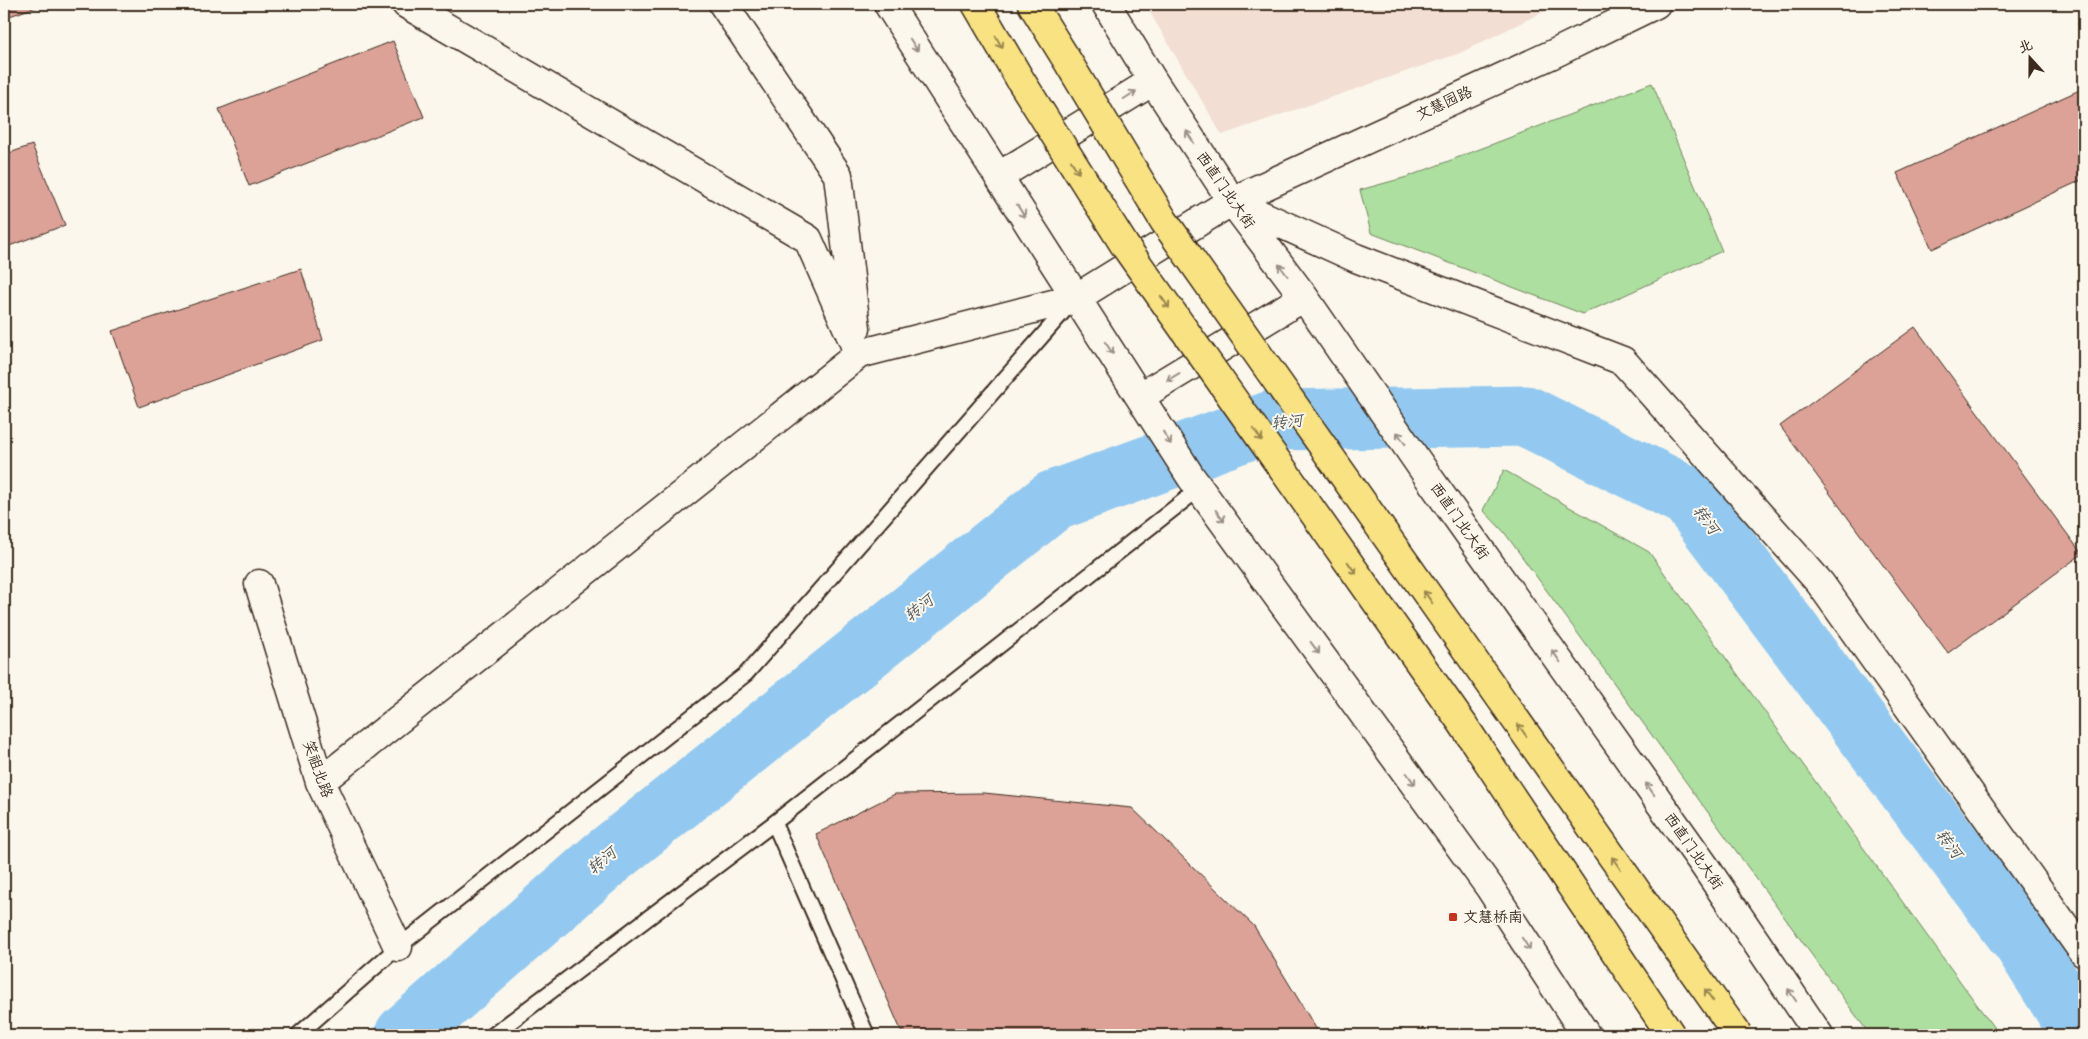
<svg xmlns="http://www.w3.org/2000/svg" width="2088" height="1039" font-family="'Comic Neue','LXGW WenKai TC',sans-serif">
<style>
.built{fill:#f2ded3}
.green{fill:#acdfa0;stroke:#74845f}
.lines{fill:none;stroke-linecap:round;stroke-linejoin:round}
.river{stroke:#93c9f1;stroke-width:61}
.building{fill:#dca298;stroke:#3b2a1e}
.service-casing{stroke:#3b2a1e;stroke-width:18}
.minor-casing{stroke:#3b2a1e;stroke-width:31}
.tertiary-casing{stroke:#3b2a1e;stroke-width:31}
.trunk-casing{stroke:#3b2a1e;stroke-width:31}
.service{stroke:#fbf7ec;stroke-width:14}
.minor{stroke:#fbf7ec;stroke-width:28}
.tertiary{stroke:#fbf7ec;stroke-width:28}
.trunk{stroke:#f8e281;stroke-width:28}
.trunk-bridge-casing{stroke:#3b2a1e;stroke-width:31;stroke-linecap:butt}
.trunk-bridge{stroke:#f8e281;stroke-width:28}
.oneway{stroke:#9a8650}
.oneway2{stroke:#9b9085}
.poi-dot{fill:#c8321e;stroke:#fbf7ec;stroke-width:2}
.labels{text-anchor:middle;dominant-baseline:central;stroke-width:4;stroke-linejoin:round;paint-order:stroke}
.street-label{font-size:15px;fill:#3b2a1e;stroke:#fbf7ec}
.poi-label{font-size:15px;fill:#3b2a1e;stroke:#fbf7ec;text-anchor:start}
.water-label{font-size:16px;font-style:italic;fill:#555a5d;stroke:#fbf7ec}
</style>
<rect width="100%" height="100%" fill="#fbf7ec"/>
<filter id="ink" filterUnits="userSpaceOnUse"><feTurbulence type="fractalNoise" baseFrequency=".02" numOctaves="2"/><feDisplacementMap in="SourceGraphic" scale="10" xChannelSelector="R" yChannelSelector="G"/><feConvolveMatrix kernelMatrix="1 2 1 2 8 2 1 2 1" color-interpolation-filters="sRGB"/></filter>
<g filter="url(#ink)">
<path class="built" d="M 1145,4 L 1559,4 L 1460,53 L 1222,135 Z"/>
<path class="green" d="M 1652,83 L 1722,251 L 1583,314 L 1371,233 L 1360,190 L 1407,177 Z
M 1504,470 L 1649,552 L 1999,1035 L 1870,1035 L 1504,532 L 1483,510 Z"/>
<g class="lines">
<path class="river" d="M 405,1035 L 606,858 L 1053,501 L 1275,420 L 1526,416 L 1689,497 L 2023,942 L 2082,1035"/>
</g>
<path class="building" d="M 4,4 L 44,4 L 4,18 Z
M 393,41 L 424,117 L 249,186 L 219,109 Z
M 2084,88 L 2084,179 L 1932,249 L 1897,173 Z
M 32,145 L 65,225 L 4,248 L 4,155 Z
M 301,269 L 323,340 L 139,407 L 112,331 Z
M 1915,327 L 2082,554 L 1948,653 L 1780,426 Z
M 984,793 L 1132,808 L 1254,926 L 1320,1035 L 903,1035 L 816,834 L 895,794 Z"/>
<g class="lines">
<g class="service-casing">
<path id="service" d="M 774,823 L 867,1035
M 298,1035 L 398,947 L 746,674 L 1071,303
M 493,1035 L 774,823 L 1200,488"/>
</g>
<g class="minor-casing">
<path id="minor" d="M 406,4 L 808,239 L 859,354
M 723,4 L 838,175 L 856,328
M 259,584 L 320,782 L 398,947
M 320,782 L 859,354 L 1076,298"/>
</g>
<g class="tertiary-casing">
<path id="tertiary" d="M 888,4 L 1191,477 L 1490,888 L 1586,1035
M 1106,4 L 1153,81 L 1232,201 L 1304,297 L 1429,478 L 1704,865 L 1819,1035
M 999,176 L 1153,81
M 1235,203 L 1356,258 L 1623,361 L 1820,583 L 2084,953
M 1076,298 L 1232,201 L 1555,53 L 1656,4
M 1141,396 L 1304,297"/>
</g>
<g class="trunk-casing">
<path id="trunk" d="M 976,4 L 1021,81
M 1032,4 L 1065,57"/>
</g>
<use href="#service" class="service"/>
<use href="#minor" class="minor"/>
<use href="#tertiary" class="tertiary"/>
<use href="#trunk" class="trunk"/>
<g class="trunk-bridge-casing">
<path id="trunk-bridge" d="M 1065,57 L 1164,221 L 1738,1035
M 1021,81 L 1125,246 L 1462,723 L 1671,1035"/>
</g>
<use href="#trunk-bridge" class="trunk-bridge"/>
</g>
<defs><path id="oneway-shaft" d="M-6 0H5M1.5-3L5.5 0L1.5 3" fill="none" stroke-width="1.6" stroke-linecap="round" stroke-linejoin="round" transform="scale(1.25)"/></defs>
<g class="oneway">
<use href="#oneway-shaft" transform="translate(999 42) rotate(60)"/>
<use href="#oneway-shaft" transform="translate(1075 167) rotate(58)"/>
<use href="#oneway-shaft" transform="translate(1165 302) rotate(55)"/>
<use href="#oneway-shaft" transform="translate(1258 435) rotate(55)"/>
<use href="#oneway-shaft" transform="translate(1352 568) rotate(55)"/>
<use href="#oneway-shaft" transform="translate(1428 597) rotate(-125)"/>
<use href="#oneway-shaft" transform="translate(1522 730) rotate(-125)"/>
<use href="#oneway-shaft" transform="translate(1616 863) rotate(-125)"/>
<use href="#oneway-shaft" transform="translate(1709 995) rotate(-125)"/>
</g>
<g class="oneway2">
<use href="#oneway-shaft" transform="translate(914 45) rotate(57)"/>
<use href="#oneway-shaft" transform="translate(1130 95) rotate(-32)"/>
<use href="#oneway-shaft" transform="translate(1190 137) rotate(-123)"/>
<use href="#oneway-shaft" transform="translate(1021 211) rotate(58)"/>
<use href="#oneway-shaft" transform="translate(1283 270) rotate(-127)"/>
<use href="#oneway-shaft" transform="translate(1109 348) rotate(56)"/>
<use href="#oneway-shaft" transform="translate(1173 377) rotate(149)"/>
<use href="#oneway-shaft" transform="translate(1167 438) rotate(58)"/>
<use href="#oneway-shaft" transform="translate(1401 438) rotate(-125)"/>
<use href="#oneway-shaft" transform="translate(1220 516) rotate(54)"/>
<use href="#oneway-shaft" transform="translate(1315 648) rotate(54)"/>
<use href="#oneway-shaft" transform="translate(1556 656) rotate(-125)"/>
<use href="#oneway-shaft" transform="translate(1411 779) rotate(54)"/>
<use href="#oneway-shaft" transform="translate(1650 789) rotate(-125)"/>
<use href="#oneway-shaft" transform="translate(1526 944) rotate(57)"/>
<use href="#oneway-shaft" transform="translate(1792 995) rotate(-124)"/>
</g>
</g>
<rect class="poi-dot" x="1448" y="912" width="10" height="10" rx="2.5"/>
<g class="labels">
<g class="street-label">
<text transform="translate(1444 103) rotate(-25)">文慧园路</text>
<text transform="translate(1226 190) rotate(55)">西直门北大街</text>
<text transform="translate(1460 521) rotate(55)">西直门北大街</text>
<text transform="translate(318 769) rotate(70)">笑祖北路</text>
<text transform="translate(1694 851) rotate(55)">西直门北大街</text>
</g>
<g class="poi-label">
<text x="1463" y="917">文慧桥南</text>
</g>
<g class="water-label">
<text transform="translate(1287 422) rotate(-6)">转河</text>
<text transform="translate(1706 520) rotate(53)">转河</text>
<text transform="translate(919 608) rotate(-39)">转河</text>
<text transform="translate(1949 844) rotate(53)">转河</text>
<text transform="translate(602 861) rotate(-40)">转河</text>
</g>
</g>
<rect width="2088" height="1039" fill="none" stroke="#fbf7ec" stroke-width="20"/>
<rect x="10" y="10" width="2068" height="1019" fill="none" stroke="#3b2a1e" stroke-width="2" filter="url(#ink)"/>
<g transform="translate(2030 58) rotate(339)" stroke="#fbf7ec" stroke-width="4" paint-order="stroke">
<path d="M0-4L9 19L0 12L-9 19Z" fill="#3b2a1e"/>
<text y="-8" font-size="14" font-weight="bold" text-anchor="middle" fill="#3b2a1e">北</text>
</g>
</svg>
